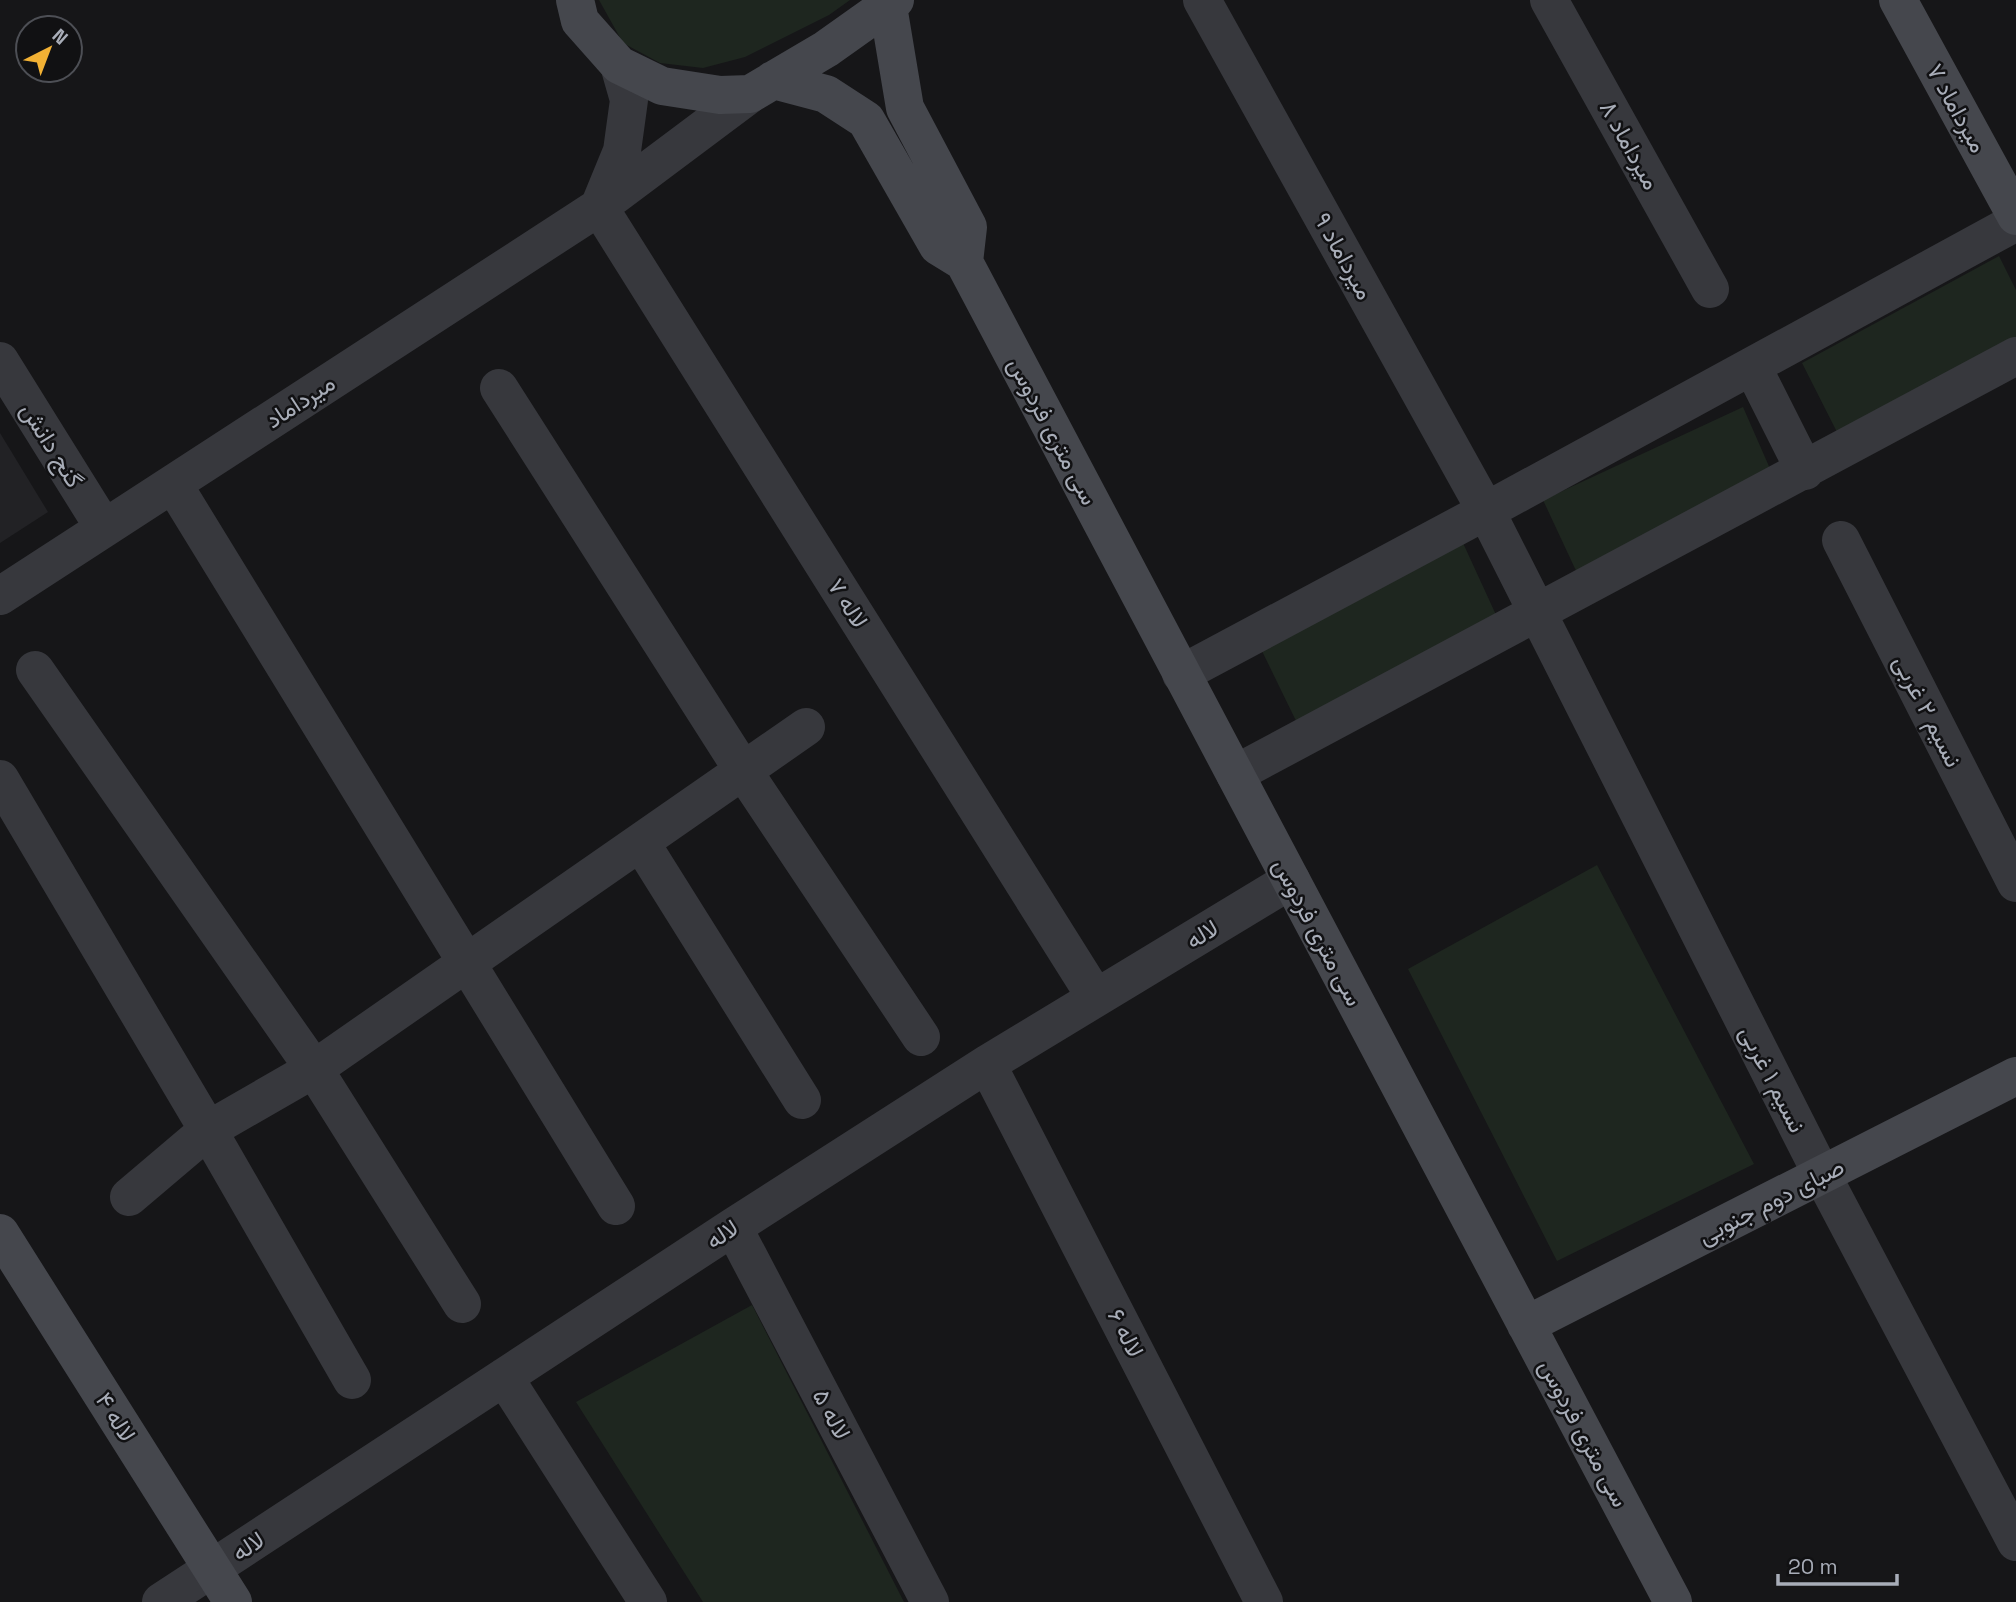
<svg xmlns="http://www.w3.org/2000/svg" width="2016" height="1602" font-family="'Space Grotesk',Vazirmatn,sans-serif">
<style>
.built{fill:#222225}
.green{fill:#1e261f}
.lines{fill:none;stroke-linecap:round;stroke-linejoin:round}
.street{stroke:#37383d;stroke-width:38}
.secondary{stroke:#45474d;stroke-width:38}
.labels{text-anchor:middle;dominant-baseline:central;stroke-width:5;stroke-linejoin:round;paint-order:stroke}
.street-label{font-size:24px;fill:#a8adb8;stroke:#111113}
</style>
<rect width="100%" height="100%" fill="#161618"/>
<path class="built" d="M 0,433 L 48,512 L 0,543 Z"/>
<path class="green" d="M 599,0 L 850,0 L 829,15 L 745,57 L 703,68 L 660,63 L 623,43 Z
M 1999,256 L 2016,290 L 2016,338 L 1840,438 L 1802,363 Z
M 1743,407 L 1775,480 L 1578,575 L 1543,500 Z
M 1463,543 L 1497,617 L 1299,727 L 1260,647 Z
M 1597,865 L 1754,1164 L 1557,1261 L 1408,969 Z
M 752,1305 L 904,1602 L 703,1602 L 576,1402 Z"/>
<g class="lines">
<path class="street" d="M 1202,0 L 1486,511 L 1822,1175 L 2016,1542
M 1549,0 L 1710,289
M 599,207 L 1096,998
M 599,207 L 622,151 L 629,100 L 619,65
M 0,361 L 104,528
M 1752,366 L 1805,471
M 499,388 L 744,772 L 921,1037
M 173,484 L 616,1206
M 1841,540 L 2016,883
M 0,596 L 599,207 L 750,94
M 35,670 L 314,1069 L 462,1304
M 1181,674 L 1486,511 L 2016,222
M 1235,774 L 2016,356
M 0,779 L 208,1130 L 352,1380
M 641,843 L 802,1100
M 987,1064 L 1264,1602
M 129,1197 L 208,1130 L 314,1069 L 806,727
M 733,1227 L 930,1602
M 504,1377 L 648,1602
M 161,1602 L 733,1227 L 987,1064 L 1291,880"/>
<path class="secondary" d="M 575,0 L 580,21 L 619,65 L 662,86 L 720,95 L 750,94 L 826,49 L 895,0
M 1898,0 L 2016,216
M 773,80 L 826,94 L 866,120 L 938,246 L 964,262 L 968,227 L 905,108 L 888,6
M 964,262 L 1673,1602
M 0,1233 L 233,1602
M 1526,1325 L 2016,1076"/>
</g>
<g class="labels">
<g class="street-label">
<text transform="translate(1957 108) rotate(61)">میرداماد ۷</text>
<text transform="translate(1630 145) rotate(61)">میرداماد ۸</text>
<text transform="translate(1344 256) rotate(61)">میرداماد ۹</text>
<text transform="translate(300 401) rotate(-33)">میرداماد</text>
<text transform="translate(1053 431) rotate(62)">سی متری فردوس</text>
<text transform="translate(52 445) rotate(58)">گنج دانش</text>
<text transform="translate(848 603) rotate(58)">لاله ۷</text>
<text transform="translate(1928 711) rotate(63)">نسیم ۲ غربی</text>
<text transform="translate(1318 932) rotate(62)">سی متری فردوس</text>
<text transform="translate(1202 934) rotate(-31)">لاله</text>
<text transform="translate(1773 1079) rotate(63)">نسیم ۱ غربی</text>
<text transform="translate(1771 1201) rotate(-27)">صبای دوم جنوبی</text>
<text transform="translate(722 1234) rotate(-33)">لاله</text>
<text transform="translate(1126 1333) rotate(63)">لاله ۶</text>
<text transform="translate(832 1414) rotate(62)">لاله ۵</text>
<text transform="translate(116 1417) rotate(58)">لاله ۴</text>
<text transform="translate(1584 1433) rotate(62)">سی متری فردوس</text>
<text transform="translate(248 1546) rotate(-33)">لاله</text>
</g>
</g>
<g transform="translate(49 49) rotate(42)"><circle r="33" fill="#111113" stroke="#4d4f55" stroke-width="2"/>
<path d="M0-5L12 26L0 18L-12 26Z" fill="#f2b134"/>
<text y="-10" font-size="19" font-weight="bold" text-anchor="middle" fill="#a8adb8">N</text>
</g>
<path d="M1778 1574v10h119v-10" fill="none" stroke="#a8adb8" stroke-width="3.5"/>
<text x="1788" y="1574" font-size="21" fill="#a8adb8" stroke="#111113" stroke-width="5" paint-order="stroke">20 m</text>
</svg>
